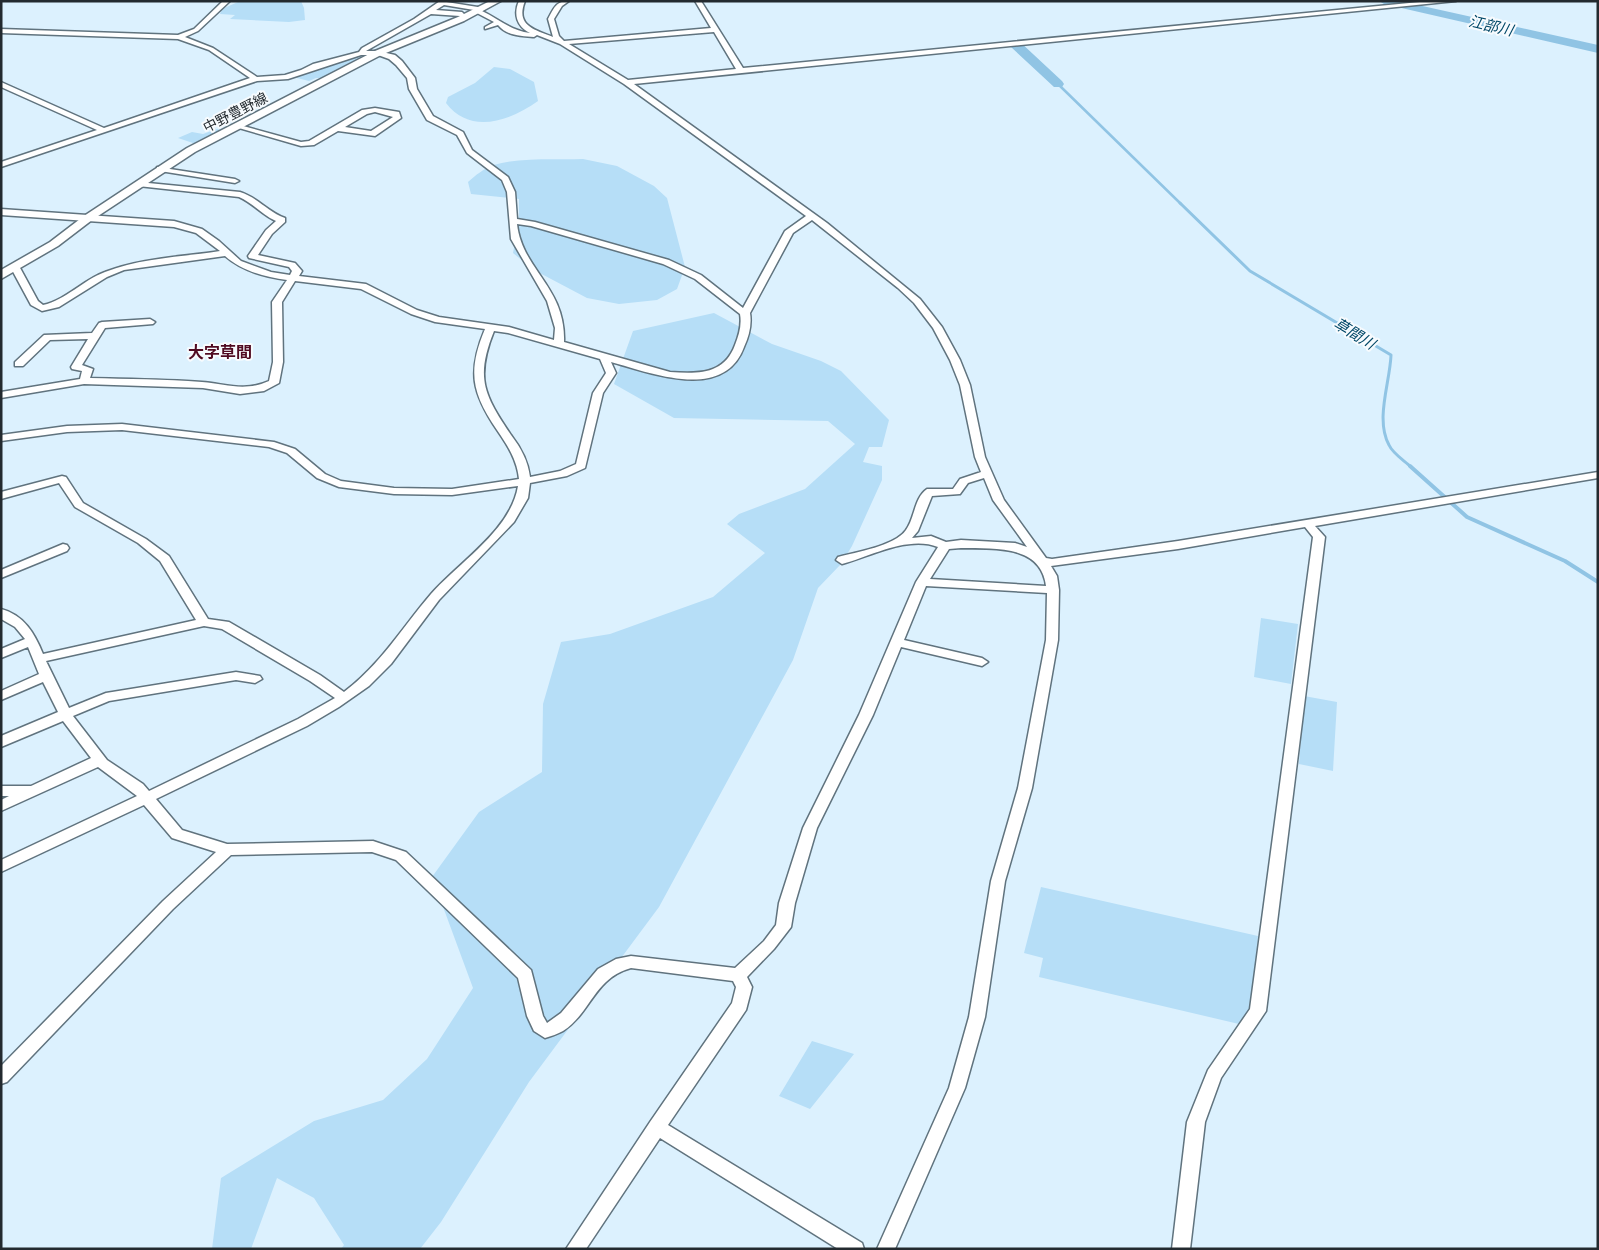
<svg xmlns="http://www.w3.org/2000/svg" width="1599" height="1250" font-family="'Open Sans','Noto Sans JP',sans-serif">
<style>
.green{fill:#b6def7}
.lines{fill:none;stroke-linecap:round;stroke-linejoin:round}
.stream-far2{stroke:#90c4e4;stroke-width:2.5}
.stream-far1{stroke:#90c4e4;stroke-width:3}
.stream{stroke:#90c4e4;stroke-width:4}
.river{fill:#90c4e4;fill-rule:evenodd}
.minor-casing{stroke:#60737e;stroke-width:3}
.major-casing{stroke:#60737e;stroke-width:3}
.minor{fill:#fff;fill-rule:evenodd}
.major{fill:#fff;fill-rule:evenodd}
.labels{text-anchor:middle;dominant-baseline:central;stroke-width:4;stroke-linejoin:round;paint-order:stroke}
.far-street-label{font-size:14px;fill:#232a2f;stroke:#f7fbfe}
.far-water-label{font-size:15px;font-style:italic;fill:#004767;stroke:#f7fbfe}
.far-quarter-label{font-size:16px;font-weight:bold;fill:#500b22;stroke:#f7fbfe}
</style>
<rect width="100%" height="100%" fill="#dcf1fe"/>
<path class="green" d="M 301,1 L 304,8 L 305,20 L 289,22 L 230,19 L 235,15 L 220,14 L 222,9 L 238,2 Z
M 367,55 L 323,78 L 316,78 L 309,81 L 297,78 L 297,76 C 320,70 342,54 367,55 Z
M 494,67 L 510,69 L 534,82 L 538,101 C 510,121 470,135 446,103 L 448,97 L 475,83 Z
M 217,129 L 221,130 L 196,144 L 178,138 L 192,132 L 203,134 Z
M 583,159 L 617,166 L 654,186 L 667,198 L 685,267 L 677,289 L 657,300 L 619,304 L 587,298 L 534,270 L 513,253 L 519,221 L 519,199 L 471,194 L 468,182 C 476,175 483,169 494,165 C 519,157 555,160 583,159 Z
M 714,313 L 772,344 L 821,361 L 841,371 L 889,420 L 882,447 L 869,447 L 863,462 L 882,466 L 882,480 L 852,546 L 841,564 L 818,588 L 793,660 L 659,907 L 529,1082 L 441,1222 L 420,1249 L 341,1249 L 344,1245 L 314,1198 L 277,1178 L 251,1249 L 212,1249 L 221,1178 L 314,1121 L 383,1100 L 427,1059 L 473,988 L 432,877 L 479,812 L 542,772 L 543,704 L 561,642 L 610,634 L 713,597 L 765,553 L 727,524 L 739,514 L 805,489 L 855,444 L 828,421 L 674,418 L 614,384 L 633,331 Z
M 1261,618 L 1298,624 L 1291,684 L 1254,677 Z
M 1304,696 L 1337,702 L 1333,771 L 1299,764 Z
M 1041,887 L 1258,936 L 1251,1008 L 1239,1024 L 1039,977 L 1043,958 L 1024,953 Z
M 812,1041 L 854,1054 L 810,1109 L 779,1096 Z"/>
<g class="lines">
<path class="stream-far2" d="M 1060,86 L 1181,204"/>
<path class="stream-far1" d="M 1180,203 L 1250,271 L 1391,355 C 1390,383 1375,419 1389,445 C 1393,454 1405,461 1411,467"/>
<path class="stream" d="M 1410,466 L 1467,517 L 1565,561 L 1598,582"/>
<path class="river" d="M 1379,1 L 1400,1 L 1598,45 L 1598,53 L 1384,4 Z
M 1015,40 L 1019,41 L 1062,81 L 1064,84 L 1062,87 L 1054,87 L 1011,47 L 1009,44 L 1011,41 Z"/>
<g class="minor-casing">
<path id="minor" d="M 223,1 L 230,1 L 198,31 L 185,37 L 213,48 L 257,77 L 285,75 L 301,70 L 313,64 L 359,52 L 362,48 L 414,19 L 440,1 L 484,8 L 485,9 L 482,11 C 499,19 511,31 530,33 C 517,27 513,14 519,1 L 525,1 C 515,26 535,30 553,37 L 548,19 C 554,8 556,1 569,1 L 562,6 L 554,19 L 559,36 L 564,41 L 711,28 L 695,1 L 701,1 L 743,68 L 1430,1 L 1456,1 L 634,84 L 827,223 L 920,299 L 942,327 L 960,360 L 970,385 L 985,457 L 1004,500 L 1046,558 L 1052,559 L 1178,541 L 1598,472 L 1598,478 L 1315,526 L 1325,537 L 1266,1011 L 1221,1078 L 1205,1122 L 1190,1249 L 1172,1249 L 1187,1122 L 1208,1070 L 1250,1009 L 1313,537 L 1305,527 L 1178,549 L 1051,566 L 1057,576 L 1059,590 L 1058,640 L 1032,788 L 1005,881 L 985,1017 L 965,1088 L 895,1249 L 877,1249 L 949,1088 L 969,1017 L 991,881 L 1018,788 L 1046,640 L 1047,593 L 926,586 L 904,640 L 982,658 L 988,662 L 982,666 L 901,647 L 873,715 L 817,828 L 795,903 L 791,927 L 774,949 L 747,977 L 752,987 L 746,1010 L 668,1125 L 862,1243 L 864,1249 L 838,1249 L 660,1138 L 586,1249 L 566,1249 L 650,1122 L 732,1003 L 736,987 L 733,981 L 631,968 C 594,978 591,1013 563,1031 C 558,1034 551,1036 545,1038 L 534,1031 L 527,1016 L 518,978 L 396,860 L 372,852 L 231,855 L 173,909 L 7,1082 L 1,1084 L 1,1066 L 163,901 L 216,852 L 172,838 L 144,805 L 1,872 L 1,860 L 137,796 L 98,767 L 1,811 L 1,800 L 9,796 L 1,796 L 1,786 L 31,786 L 91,758 L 63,721 L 1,747 L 1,736 L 58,712 L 43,682 L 1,700 L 1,691 L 39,674 L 28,647 L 1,658 L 1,649 L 25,639 L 15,627 L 1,619 L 1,609 C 24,615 35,634 43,654 L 196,620 L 160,561 L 138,543 L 75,507 L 59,483 L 1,499 L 1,492 L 62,476 L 66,477 L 83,503 L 146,539 L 169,556 L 208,619 L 229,622 L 320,675 L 344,692 C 380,665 402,628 431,594 C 459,562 511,530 518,486 L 452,495 L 394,494 L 339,487 L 317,478 L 287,453 L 269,447 L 122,430 L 67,432 L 1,441 L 1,435 L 67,426 L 122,424 L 274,442 L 295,449 L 325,474 L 341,481 L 394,488 L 452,489 L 519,479 C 517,460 508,446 497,430 C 472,393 467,372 485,329 L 435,322 L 411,314 L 361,289 L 295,281 L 282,302 L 283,362 L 279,383 L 264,391 L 240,394 L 203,388 L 84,384 L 1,398 L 1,392 L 80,379 L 82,371 L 72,369 L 71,367 L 88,339 L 50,340 L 23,366 L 15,366 L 15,362 L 44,335 L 92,333 L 99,323 L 102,322 L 150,319 L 155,322 L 153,324 L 105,328 L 82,365 L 93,369 L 90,378 C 127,379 165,379 202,382 C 227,384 244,392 269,381 L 273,362 L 272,302 L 287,280 C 264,277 242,271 225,256 L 124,270 L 107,277 L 59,307 L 42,311 L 31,305 L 11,268 L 13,266 L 19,266 L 38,301 L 43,305 C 66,300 83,280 105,272 C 140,258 182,257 220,251 L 196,233 L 174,227 L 1,215 L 1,209 L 174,221 L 202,229 L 219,241 L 241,261 L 271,272 L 290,275 L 292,271 L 289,267 L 249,258 L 248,256 L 266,230 L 276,221 C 262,215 253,203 239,197 L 138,186 L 134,184 L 138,182 L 240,192 C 257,197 268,212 285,218 L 285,222 L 272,234 L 258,255 L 295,263 L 302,271 L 299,276 L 366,284 L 417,310 L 439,317 L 509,327 L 554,340 L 555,328 L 547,301 L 511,239 L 507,192 L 502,180 L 467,153 L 457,135 L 427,120 L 409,89 L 407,78 L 396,65 L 389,59 L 378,55 L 361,55 L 288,79 L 257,81 L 1,167 L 1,162 L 97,130 L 1,87 L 1,82 L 104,128 L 250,78 L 209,50 L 178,39 L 1,33 L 1,29 L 178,35 L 194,29 ZM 444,5 L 474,10 L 475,12 L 494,22 L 485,27 L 485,29 L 498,25 C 507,36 521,36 534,37 L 537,35 L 560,44 L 624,84 L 806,216 L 785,231 L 743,308 L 701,275 L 669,260 L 535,222 L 517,219 L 515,192 L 508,177 L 472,150 L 463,132 L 433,116 L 417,89 L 415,78 L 402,61 L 395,55 L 378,51 L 366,51 L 431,14 L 460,16 L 464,19 L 467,17 L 462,12 L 436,10 ZM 714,32 L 736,69 L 628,80 L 569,44 ZM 812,220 L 898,288 L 914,303 L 933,328 L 950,360 L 960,385 L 975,457 L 981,472 L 960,479 L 953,489 L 927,489 C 914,498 915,518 906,530 C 895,546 856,552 838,557 L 836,560 L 842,564 C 871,556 909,535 938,547 L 916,582 L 859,715 L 803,828 L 779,903 L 776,925 L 764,941 L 735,968 L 631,956 L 616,959 L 598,969 L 561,1013 L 547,1023 L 543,1016 L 531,970 L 406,852 L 373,841 L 227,844 L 182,830 L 156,799 L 307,726 L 339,707 L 369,686 L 391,664 L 439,600 L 514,522 L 528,498 L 530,483 L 567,476 L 585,468 L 603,393 L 616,373 L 611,362 C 651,373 724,402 744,347 C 749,336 752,325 750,313 L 793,233 ZM 517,224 L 531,226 L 663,264 L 695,279 L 740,314 C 742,325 739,335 735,345 C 724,375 697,374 670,372 L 564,342 C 566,287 522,270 517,224 ZM 494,331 L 508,333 L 600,359 L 606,373 L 593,393 L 576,464 L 560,471 L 530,477 C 528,461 521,448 511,435 C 484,395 475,378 494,331 ZM 984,478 L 993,500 L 1027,547 L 1015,543 L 961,540 L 946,542 L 931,536 L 912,538 L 918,531 L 932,496 L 960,494 L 968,483 ZM 961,548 C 993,549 1041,544 1046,586 L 930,579 L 949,549 ZM 204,626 L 222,629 L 310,681 L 335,698 L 298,719 L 149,791 L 143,784 L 107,760 L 73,716 L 109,701 L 236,680 L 255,683 L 262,679 L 260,676 L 236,672 L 106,693 L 69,708 L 46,661 Z
M 375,108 L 399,112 L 401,118 L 375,136 L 338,131 L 314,145 L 301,146 L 232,126 L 236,124 L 301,142 L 309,141 L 362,110 ZM 375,112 L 393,117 L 371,131 L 345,127 L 367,114 Z
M 157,167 L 235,179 L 239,181 L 235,183 L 160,171 L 157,171 Z
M 63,544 L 67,545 L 69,548 L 67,551 L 1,578 L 1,570 Z"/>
</g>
<g class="major-casing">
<path id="major" d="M 490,1 L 501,1 L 464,21 L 381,55 L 195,152 L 92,220 L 58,246 L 1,279 L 1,270 L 50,242 L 84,216 L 187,148 L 375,51 L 458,17 Z"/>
</g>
<use href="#minor" class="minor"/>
<use href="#major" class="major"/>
</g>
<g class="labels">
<g class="far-street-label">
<text transform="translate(235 112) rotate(-27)">中野豊野線</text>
</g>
<g class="far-water-label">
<text transform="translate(1491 25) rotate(13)">江部川</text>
<text transform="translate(1355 333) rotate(31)">草間川</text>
</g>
<g class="far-quarter-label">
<text x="220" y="352">大字草間</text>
</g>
</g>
<rect width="1599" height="1250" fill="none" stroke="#232a2f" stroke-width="5"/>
</svg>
